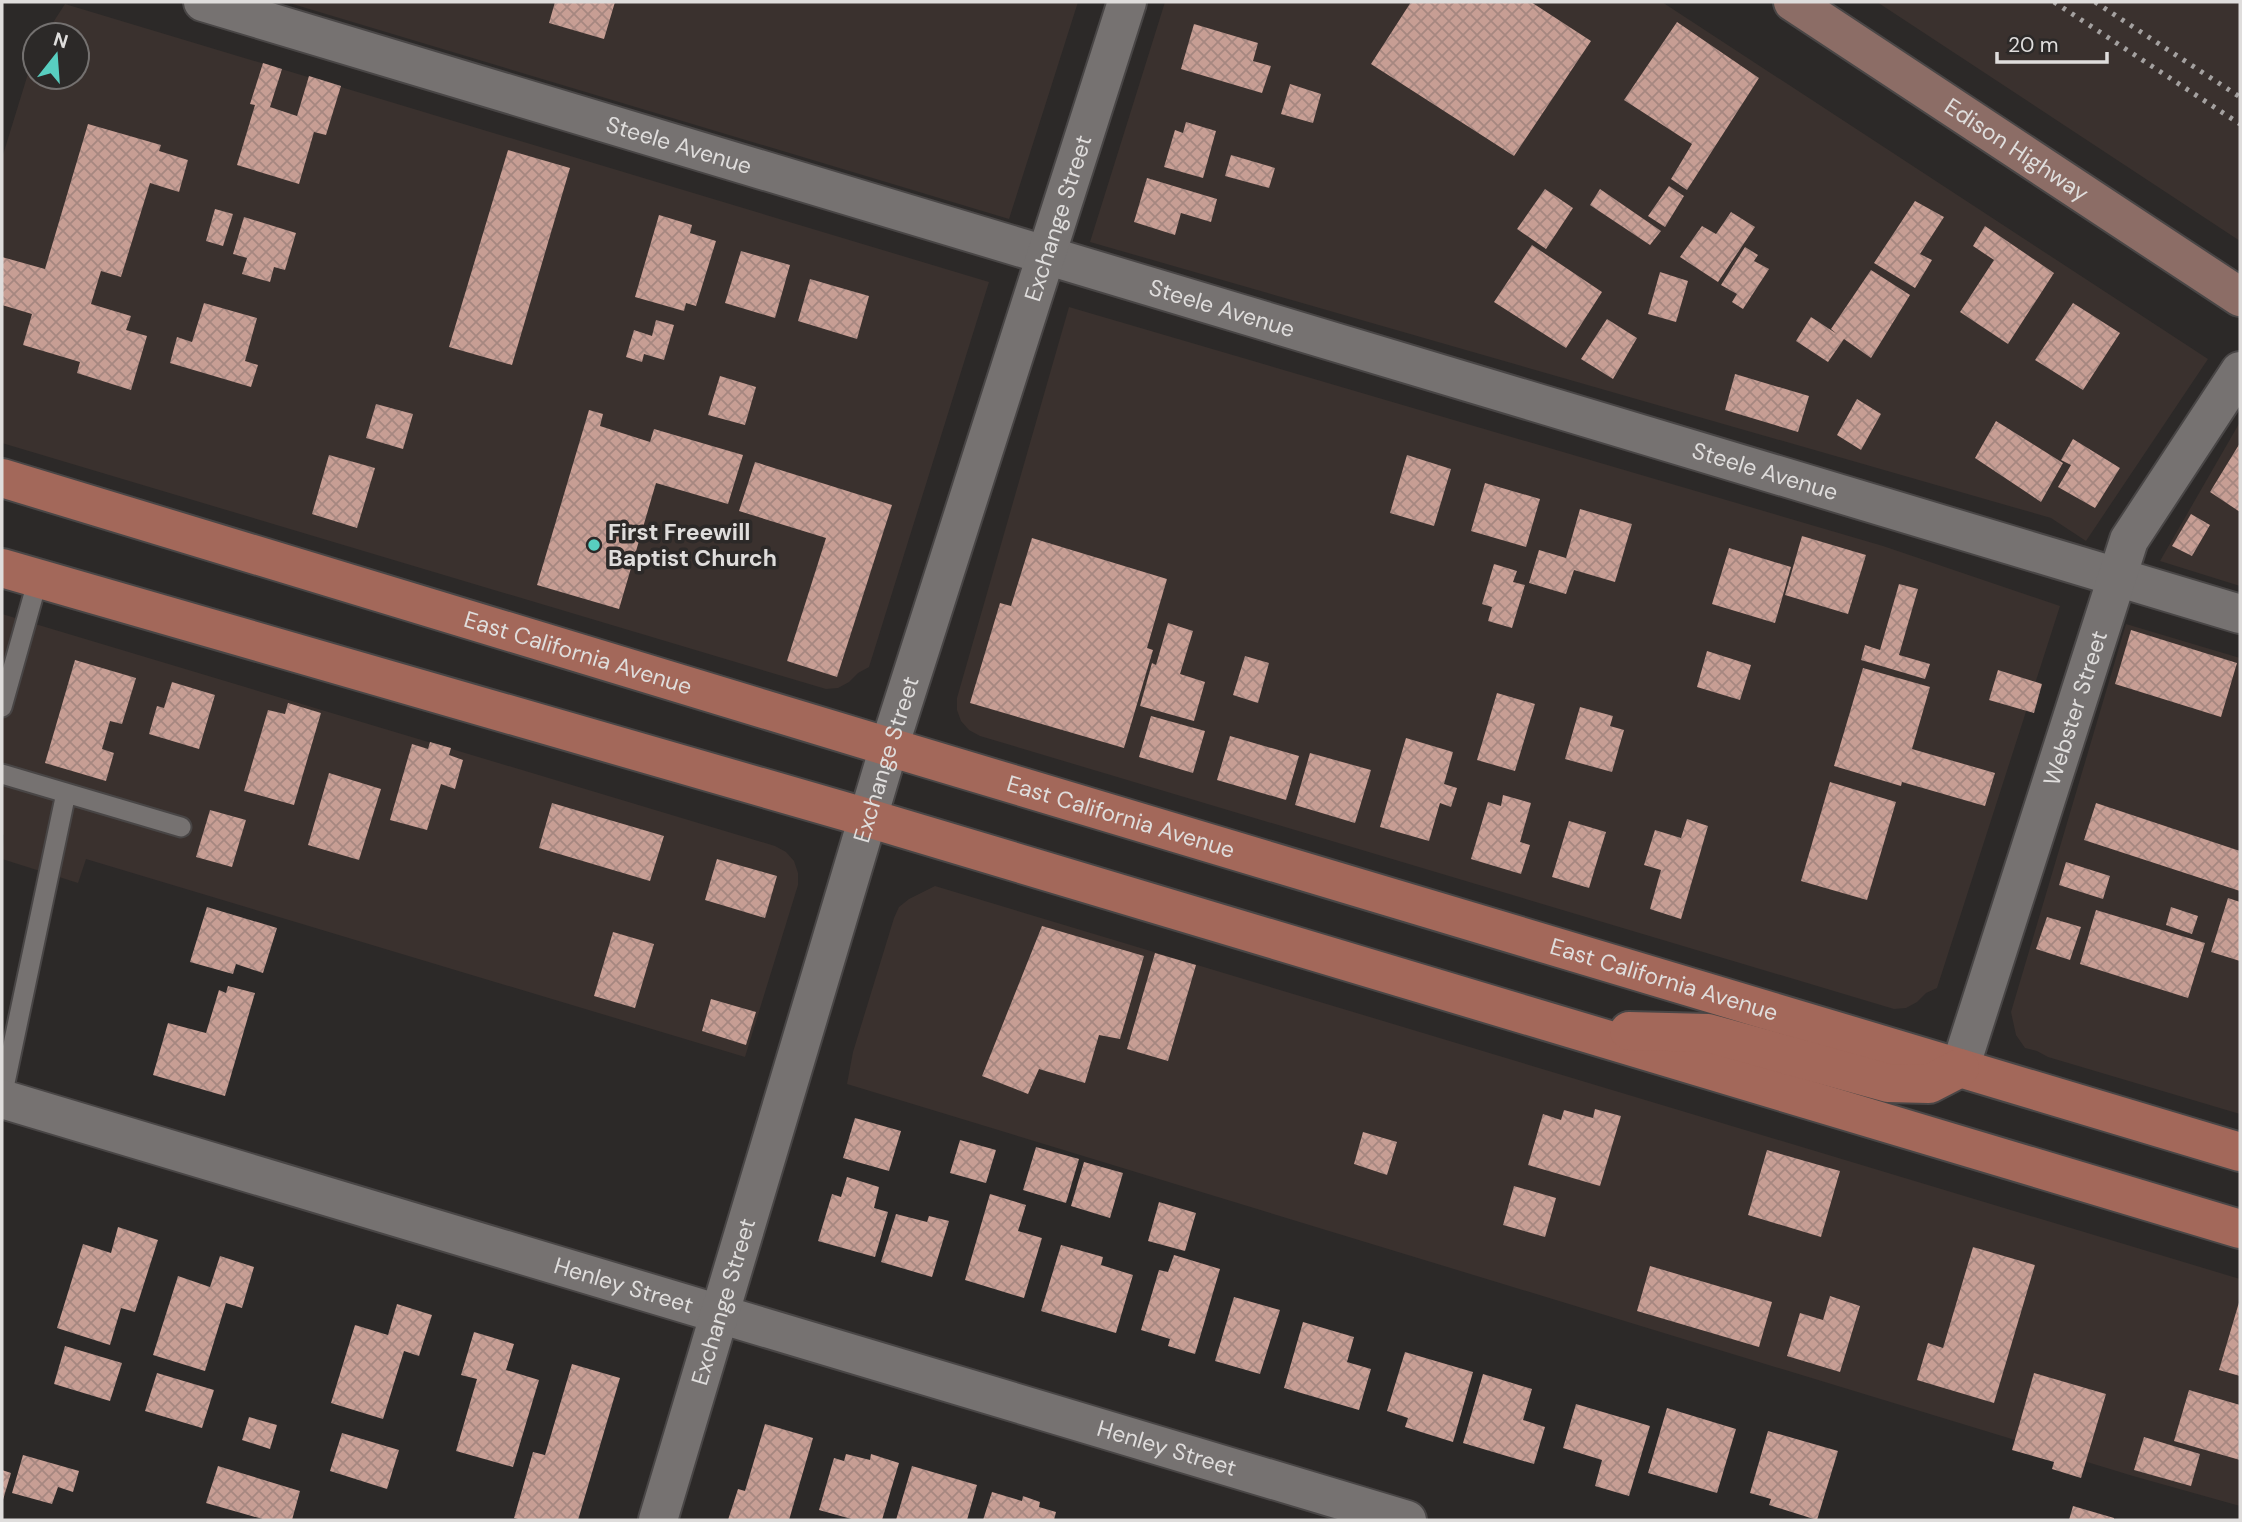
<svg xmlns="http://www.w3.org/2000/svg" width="2242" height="1522" font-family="'DM Sans',sans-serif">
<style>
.built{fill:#3a312e}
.building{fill:url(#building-cross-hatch)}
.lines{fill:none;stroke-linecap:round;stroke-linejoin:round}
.lane-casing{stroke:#494646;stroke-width:23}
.street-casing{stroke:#494646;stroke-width:42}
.secondary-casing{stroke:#494646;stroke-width:42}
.primary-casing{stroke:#494646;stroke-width:42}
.lane{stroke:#767271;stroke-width:19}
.street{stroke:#767271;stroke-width:38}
.secondary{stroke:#8c6d66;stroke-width:38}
.primary{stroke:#a3685a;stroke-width:38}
.rail{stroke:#a4a1a0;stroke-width:5;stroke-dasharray:3.5 7;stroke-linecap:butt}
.poi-dot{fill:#58cec0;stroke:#2c2928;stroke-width:2.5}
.labels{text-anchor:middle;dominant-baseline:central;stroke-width:7;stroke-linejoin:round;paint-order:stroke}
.street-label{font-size:23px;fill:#dfdddc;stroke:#2c2928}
.poi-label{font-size:23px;font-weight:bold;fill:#dfdddc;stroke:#2c2928;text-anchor:start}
</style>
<defs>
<pattern id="building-cross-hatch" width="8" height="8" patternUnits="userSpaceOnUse" patternTransform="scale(1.75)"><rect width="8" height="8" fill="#c79e94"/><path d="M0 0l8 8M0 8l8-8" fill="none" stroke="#a68780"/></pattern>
</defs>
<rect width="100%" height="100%" fill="#2c2928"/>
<path class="built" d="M 286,2 L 1078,2 L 1009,219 Z
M 1165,2 L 1662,2 L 2208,359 L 2086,541 L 2051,518 L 1090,242 Z
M 1877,2 L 2240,2 L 2240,241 Z
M 65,4 L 989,282 L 869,667 L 858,673 L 849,682 L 838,688 L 826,689 L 2,443 L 2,158 L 35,51 L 35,77 L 77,77 L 77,35 L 45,35 Z
M 1069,307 L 1883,546 L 2060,606 L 1937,988 L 1926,993 L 1917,1002 L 1906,1008 L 1894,1009 L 980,736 L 969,730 L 961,721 L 957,710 L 957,698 Z
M 2240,422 L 2240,586 L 2160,561 Z
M 2,614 L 775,846 L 786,852 L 794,861 L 798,873 L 798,885 L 745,1057 L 86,859 L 78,883 L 2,859 L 4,835 L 2,834 Z
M 2126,624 L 2240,658 L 2240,1114 L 2048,1057 L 2037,1051 L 2025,1048 L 2016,1035 L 2011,1012 Z
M 935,886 L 2240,1279 L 2240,1506 L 2133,1476 L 847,1084 L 853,1052 L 894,918 L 899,907 L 909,899 Z"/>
<path class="building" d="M 555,2 L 615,2 L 604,39 L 549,23 Z
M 1411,2 L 1531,2 L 1591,41 L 1514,156 L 1371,64 Z
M 1677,22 L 1759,78 L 1687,190 L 1671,179 L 1692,144 L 1624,100 Z
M 1194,24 L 1258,43 L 1253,61 L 1271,66 L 1262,93 L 1181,69 Z
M 263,63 L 282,69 L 270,107 L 297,116 L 309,76 L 341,86 L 326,135 L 314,132 L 299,184 L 237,165 L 255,105 L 250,104 Z
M 1290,84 L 1321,94 L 1313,123 L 1281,114 Z
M 1186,122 L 1216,131 L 1203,178 L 1164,167 L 1175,130 L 1183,133 Z
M 88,124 L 161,145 L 159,151 L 188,160 L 179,192 L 150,183 L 121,277 L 101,271 L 91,304 L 131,316 L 126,330 L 147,336 L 131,390 L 77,373 L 80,362 L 23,345 L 32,314 L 2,305 L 2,257 L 45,269 Z
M 508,150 L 570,168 L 512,365 L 449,347 Z
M 1231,155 L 1275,168 L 1269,188 L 1225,176 Z
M 1147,178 L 1217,199 L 1211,222 L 1181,213 L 1175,235 L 1134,222 Z
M 1669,186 L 1684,196 L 1665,227 L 1648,216 Z
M 1545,189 L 1573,208 L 1546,249 L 1517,229 Z
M 1600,189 L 1661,231 L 1650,245 L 1590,205 Z
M 1915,201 L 1944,217 L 1920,254 L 1932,260 L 1915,288 L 1874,263 Z
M 215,209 L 233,214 L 223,246 L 206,241 Z
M 1731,212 L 1755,227 L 1718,282 L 1680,257 L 1702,226 L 1716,234 Z
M 659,215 L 692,225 L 690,233 L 716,241 L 696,306 L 686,303 L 684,311 L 635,297 Z
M 244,217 L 296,233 L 285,270 L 274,267 L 270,282 L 242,274 L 247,258 L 233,254 Z
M 1985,226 L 2054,273 L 2008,344 L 1960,312 L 1994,260 L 1973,246 Z
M 1532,245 L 1602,292 L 1566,348 L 1494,302 Z
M 1745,247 L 1758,255 L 1754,261 L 1769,269 L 1743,309 L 1732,302 L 1737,294 L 1721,285 Z
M 741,251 L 790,265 L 775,318 L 725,303 Z
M 1871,270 L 1910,295 L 1871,358 L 1844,339 L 1828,362 L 1796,341 L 1811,317 L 1837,334 L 1831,329 Z
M 1660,272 L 1688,281 L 1676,322 L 1648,314 Z
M 810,279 L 869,296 L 857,339 L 798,321 Z
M 204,303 L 257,318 L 245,361 L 258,365 L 251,387 L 170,363 L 177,337 L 192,342 Z
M 2073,303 L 2120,333 L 2083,390 L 2035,360 Z
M 1607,319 L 1637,338 L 1613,379 L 1581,359 Z
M 656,320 L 674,325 L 664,360 L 644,354 L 642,362 L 626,357 L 634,330 L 652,336 Z
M 1735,374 L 1809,396 L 1798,432 L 1725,410 Z
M 720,376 L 756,387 L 745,425 L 708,415 Z
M 1857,399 L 1881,414 L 1861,450 L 1837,435 Z
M 376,404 L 413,414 L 403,449 L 366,438 Z
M 589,410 L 603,414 L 600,426 L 650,442 L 654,429 L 743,455 L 728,504 L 656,483 L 619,609 L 537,585 Z
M 1996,421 L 2063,463 L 2041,502 L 1975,458 Z
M 2073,439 L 2120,468 L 2095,508 L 2058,487 L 2071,465 L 2061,460 Z
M 2240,443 L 2240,512 L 2210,492 Z
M 329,455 L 375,468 L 357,528 L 312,514 Z
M 1407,455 L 1451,469 L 1434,526 L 1390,513 Z
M 755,462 L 892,505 L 837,677 L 787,661 L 826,538 L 739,511 Z
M 1485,483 L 1540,499 L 1526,547 L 1471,531 Z
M 1580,509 L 1632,524 L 1615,582 L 1574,570 L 1566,594 L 1529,583 L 1539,550 L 1566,558 Z
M 2191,514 L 2210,525 L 2192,556 L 2172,546 Z
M 1802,536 L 1866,555 L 1848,614 L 1785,595 Z
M 1032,538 L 1167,579 L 1147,648 L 1153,650 L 1124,748 L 970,703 L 1000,603 L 1011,606 Z
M 1729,548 L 1791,567 L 1775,623 L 1712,604 Z
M 1494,564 L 1517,571 L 1513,582 L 1525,585 L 1512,628 L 1488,621 L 1492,607 L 1482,604 Z
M 1899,584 L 1918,589 L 1899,655 L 1930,664 L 1925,679 L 1861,660 L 1865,645 L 1880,650 Z
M 1168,623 L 1193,631 L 1180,674 L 1205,682 L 1194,721 L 1140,706 L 1152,663 L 1156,665 Z
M 2131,630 L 2237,663 L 2221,717 L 2115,684 Z
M 1707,651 L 1751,665 L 1740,700 L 1697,687 Z
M 1245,656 L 1269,663 L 1258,703 L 1233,695 Z
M 75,660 L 136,678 L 122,724 L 110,721 L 102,749 L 114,753 L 106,781 L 45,763 Z
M 1863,668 L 1930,687 L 1912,749 L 1995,773 L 1985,806 L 1902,782 L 1901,786 L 1834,766 Z
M 1998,670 L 2042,684 L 2034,713 L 1989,700 Z
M 172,682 L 215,695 L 199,749 L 149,734 L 157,706 L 164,708 Z
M 1497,693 L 1535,704 L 1515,771 L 1477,760 Z
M 288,703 L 321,713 L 294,805 L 244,791 L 268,710 L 285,714 Z
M 1580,707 L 1613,716 L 1610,726 L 1624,730 L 1612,772 L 1565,759 Z
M 1151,716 L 1205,731 L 1193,773 L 1139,757 Z
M 1230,736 L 1299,756 L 1286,800 L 1217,780 Z
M 1406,738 L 1453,752 L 1444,784 L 1457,788 L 1451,807 L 1440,803 L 1429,841 L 1380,827 Z
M 430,742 L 451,748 L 449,755 L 463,760 L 455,789 L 441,784 L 427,830 L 390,820 L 412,744 L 428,749 Z
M 1310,753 L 1371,770 L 1355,823 L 1295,805 Z
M 329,773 L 381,789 L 359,860 L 308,845 Z
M 1830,782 L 1896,802 L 1867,900 L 1801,881 Z
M 1503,795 L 1531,803 L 1520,842 L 1530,845 L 1521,874 L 1471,859 L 1488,802 L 1501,806 Z
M 552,803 L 664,836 L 650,881 L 539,848 Z
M 2096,803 L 2240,851 L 2240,891 L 2084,840 Z
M 210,810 L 246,820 L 232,867 L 196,857 Z
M 1687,819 L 1708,826 L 1681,919 L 1650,909 L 1661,870 L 1644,865 L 1655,830 L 1681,838 Z
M 1569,821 L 1606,832 L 1589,888 L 1552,877 Z
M 717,859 L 777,876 L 765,918 L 705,900 Z
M 2066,862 L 2110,876 L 2103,899 L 2059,885 Z
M 2228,898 L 2240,902 L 2240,961 L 2211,952 Z
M 207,907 L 277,928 L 263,973 L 236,964 L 233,974 L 190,962 Z
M 2171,907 L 2198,916 L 2192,934 L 2166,925 Z
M 2096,910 L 2205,943 L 2188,998 L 2080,964 Z
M 2047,917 L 2081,927 L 2070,960 L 2036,949 Z
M 1042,926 L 1144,956 L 1120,1039 L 1099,1035 L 1085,1083 L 1039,1069 L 1028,1094 L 982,1076 Z
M 613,932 L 654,944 L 635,1008 L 594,996 Z
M 1155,953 L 1196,965 L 1168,1061 L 1127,1049 Z
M 228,986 L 255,993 L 225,1096 L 153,1075 L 168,1023 L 206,1033 L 219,990 L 226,993 Z
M 711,999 L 756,1012 L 746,1045 L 702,1031 Z
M 1595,1109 L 1621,1116 L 1600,1186 L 1528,1165 L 1543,1114 L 1561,1120 L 1564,1110 L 1593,1118 Z
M 855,1118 L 901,1131 L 889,1171 L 843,1158 Z
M 1363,1132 L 1397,1142 L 1387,1175 L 1354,1164 Z
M 960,1140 L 996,1150 L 986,1183 L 950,1173 Z
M 1036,1147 L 1079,1159 L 1066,1203 L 1023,1190 Z
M 1767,1150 L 1840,1171 L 1821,1237 L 1748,1215 Z
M 1084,1162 L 1123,1173 L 1110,1218 L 1071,1206 Z
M 847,1177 L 879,1187 L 874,1208 L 888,1212 L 875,1257 L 818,1241 L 832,1194 L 841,1197 Z
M 1514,1186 L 1556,1198 L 1545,1237 L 1503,1225 Z
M 990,1194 L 1026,1205 L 1018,1231 L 1042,1238 L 1024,1298 L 965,1280 Z
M 1159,1202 L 1196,1213 L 1185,1251 L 1148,1241 Z
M 896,1214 L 927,1222 L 929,1216 L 949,1221 L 932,1277 L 881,1262 Z
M 118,1227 L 158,1240 L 135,1312 L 121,1308 L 110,1345 L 57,1328 L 83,1244 L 111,1253 Z
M 1061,1245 L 1103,1257 L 1101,1265 L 1133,1275 L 1116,1333 L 1041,1311 Z
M 1973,1247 L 2035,1265 L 1994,1403 L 1917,1380 L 1928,1343 L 1943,1348 Z
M 1174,1255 L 1220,1269 L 1195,1354 L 1168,1346 L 1170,1339 L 1141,1330 L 1159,1270 L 1168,1272 Z
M 220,1256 L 254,1267 L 242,1308 L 226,1303 L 205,1371 L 153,1355 L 178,1276 L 210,1287 Z
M 1650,1266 L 1772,1302 L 1759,1347 L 1637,1311 Z
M 1830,1296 L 1860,1306 L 1840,1372 L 1787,1356 L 1800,1313 L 1823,1320 Z
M 1234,1297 L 1280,1310 L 1260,1374 L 1215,1361 Z
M 2240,1299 L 2240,1376 L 2219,1370 Z
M 397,1304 L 432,1315 L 419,1356 L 404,1351 L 383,1419 L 331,1403 L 355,1325 L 388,1335 Z
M 1303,1322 L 1354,1337 L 1347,1362 L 1371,1369 L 1359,1410 L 1284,1388 Z
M 474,1332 L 514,1344 L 506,1370 L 539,1380 L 513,1467 L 456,1451 L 477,1379 L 461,1375 Z
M 65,1346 L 122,1363 L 110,1401 L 54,1384 Z
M 1405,1352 L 1473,1372 L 1453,1442 L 1405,1427 L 1408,1418 L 1387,1411 Z
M 572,1364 L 620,1378 L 578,1520 L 522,1520 L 514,1518 L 533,1452 L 545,1455 Z
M 157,1373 L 214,1390 L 202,1428 L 145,1411 Z
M 2034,1373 L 2106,1394 L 2081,1478 L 2052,1469 L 2054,1462 L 2012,1450 Z
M 1483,1374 L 1532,1389 L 1523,1420 L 1545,1427 L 1534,1464 L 1463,1443 Z
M 2189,1390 L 2240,1405 L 2240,1460 L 2174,1441 Z
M 1576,1404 L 1650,1426 L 1629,1496 L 1595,1486 L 1602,1460 L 1563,1448 Z
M 1667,1408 L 1736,1429 L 1717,1493 L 1648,1473 Z
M 249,1417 L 277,1425 L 270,1449 L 242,1440 Z
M 765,1424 L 813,1438 L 789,1520 L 728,1520 L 738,1489 L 745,1491 Z
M 1768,1431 L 1838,1451 L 1817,1520 L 1769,1505 L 1771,1499 L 1750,1493 Z
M 342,1433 L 399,1450 L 387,1489 L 330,1471 Z
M 2144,1437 L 2200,1454 L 2191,1486 L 2134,1470 Z
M 846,1454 L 870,1460 L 871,1454 L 899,1463 L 882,1520 L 855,1520 L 819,1510 L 834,1458 L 844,1461 Z
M 23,1455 L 79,1471 L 73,1492 L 58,1487 L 52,1504 L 12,1493 Z
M 218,1466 L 300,1491 L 292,1520 L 266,1520 L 206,1503 Z
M 912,1466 L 977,1485 L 967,1520 L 896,1520 Z
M 2,1470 L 11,1473 L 2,1503 Z
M 992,1492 L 1022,1501 L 1023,1496 L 1040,1502 L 1039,1507 L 1056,1512 L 1054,1520 L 983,1520 Z
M 2073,1506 L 2114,1518 L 2114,1520 L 2069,1520 Z"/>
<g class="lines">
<g class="lane-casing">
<path id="lane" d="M 2,707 L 38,579
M 2,774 L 181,827
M 2,1097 L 66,793"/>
</g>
<g class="street-casing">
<g id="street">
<path id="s1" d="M 203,2 L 2240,614"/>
<path id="s2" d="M 1960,1068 L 2129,540 L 2240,371"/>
<path id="s3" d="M 2,1099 L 1407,1520"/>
<path id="s4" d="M 658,1520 L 889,747 L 1127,2"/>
</g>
</g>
<g class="secondary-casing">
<g id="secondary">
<path id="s5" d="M 1793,2 L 2240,297"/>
</g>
</g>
<g class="primary-casing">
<g id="primary">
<path id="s6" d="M 2,478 L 889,747 L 2240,1152"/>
<path d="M 2,568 L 868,818 L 2240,1229"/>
<path d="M 1629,1031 L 1708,1033 L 1888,1083 L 1929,1084 L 1960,1068"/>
</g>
</g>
<use href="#lane" class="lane"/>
<use href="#street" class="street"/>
<use href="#secondary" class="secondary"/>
<use href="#primary" class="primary"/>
<path class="rail" d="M 2054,2 L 2240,124
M 2095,2 L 2240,97"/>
</g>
<circle class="poi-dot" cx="594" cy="545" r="7"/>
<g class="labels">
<g class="street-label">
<text stroke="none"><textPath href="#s1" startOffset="497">Steele Avenue</textPath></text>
<text stroke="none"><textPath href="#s5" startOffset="268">Edison Highway</textPath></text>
<text stroke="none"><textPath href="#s4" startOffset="1362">Exchange Street</textPath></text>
<text stroke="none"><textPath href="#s1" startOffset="1064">Steele Avenue</textPath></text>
<text stroke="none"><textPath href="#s1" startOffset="1631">Steele Avenue</textPath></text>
<text stroke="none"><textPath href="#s6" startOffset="602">East California Avenue</textPath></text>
<text stroke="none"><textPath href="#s2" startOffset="378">Webster Street</textPath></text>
<text stroke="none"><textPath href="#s4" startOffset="794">Exchange Street</textPath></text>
<text stroke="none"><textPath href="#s6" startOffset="1169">East California Avenue</textPath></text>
<text stroke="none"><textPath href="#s6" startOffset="1736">East California Avenue</textPath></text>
<text stroke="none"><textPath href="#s3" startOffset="649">Henley Street</textPath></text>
<text stroke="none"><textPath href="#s4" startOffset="228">Exchange Street</textPath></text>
<text stroke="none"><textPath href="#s3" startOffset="1216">Henley Street</textPath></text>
</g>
<g class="poi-label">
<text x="608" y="532">First Freewill<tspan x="608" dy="26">Baptist Church</tspan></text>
</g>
</g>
<rect width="2242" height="1522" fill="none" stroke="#dfdddc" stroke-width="7"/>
<g transform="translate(56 56) rotate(17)"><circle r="33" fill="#2c2928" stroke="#747170" stroke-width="2"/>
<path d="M0-5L12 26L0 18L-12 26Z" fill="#58cec0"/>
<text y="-10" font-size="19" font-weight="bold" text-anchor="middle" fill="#dfdddc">N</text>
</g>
<path d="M1997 52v10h110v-10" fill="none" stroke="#dfdddc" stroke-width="3.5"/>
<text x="2008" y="52" font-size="21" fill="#dfdddc" stroke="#2c2928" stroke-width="5" paint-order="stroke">20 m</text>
</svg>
